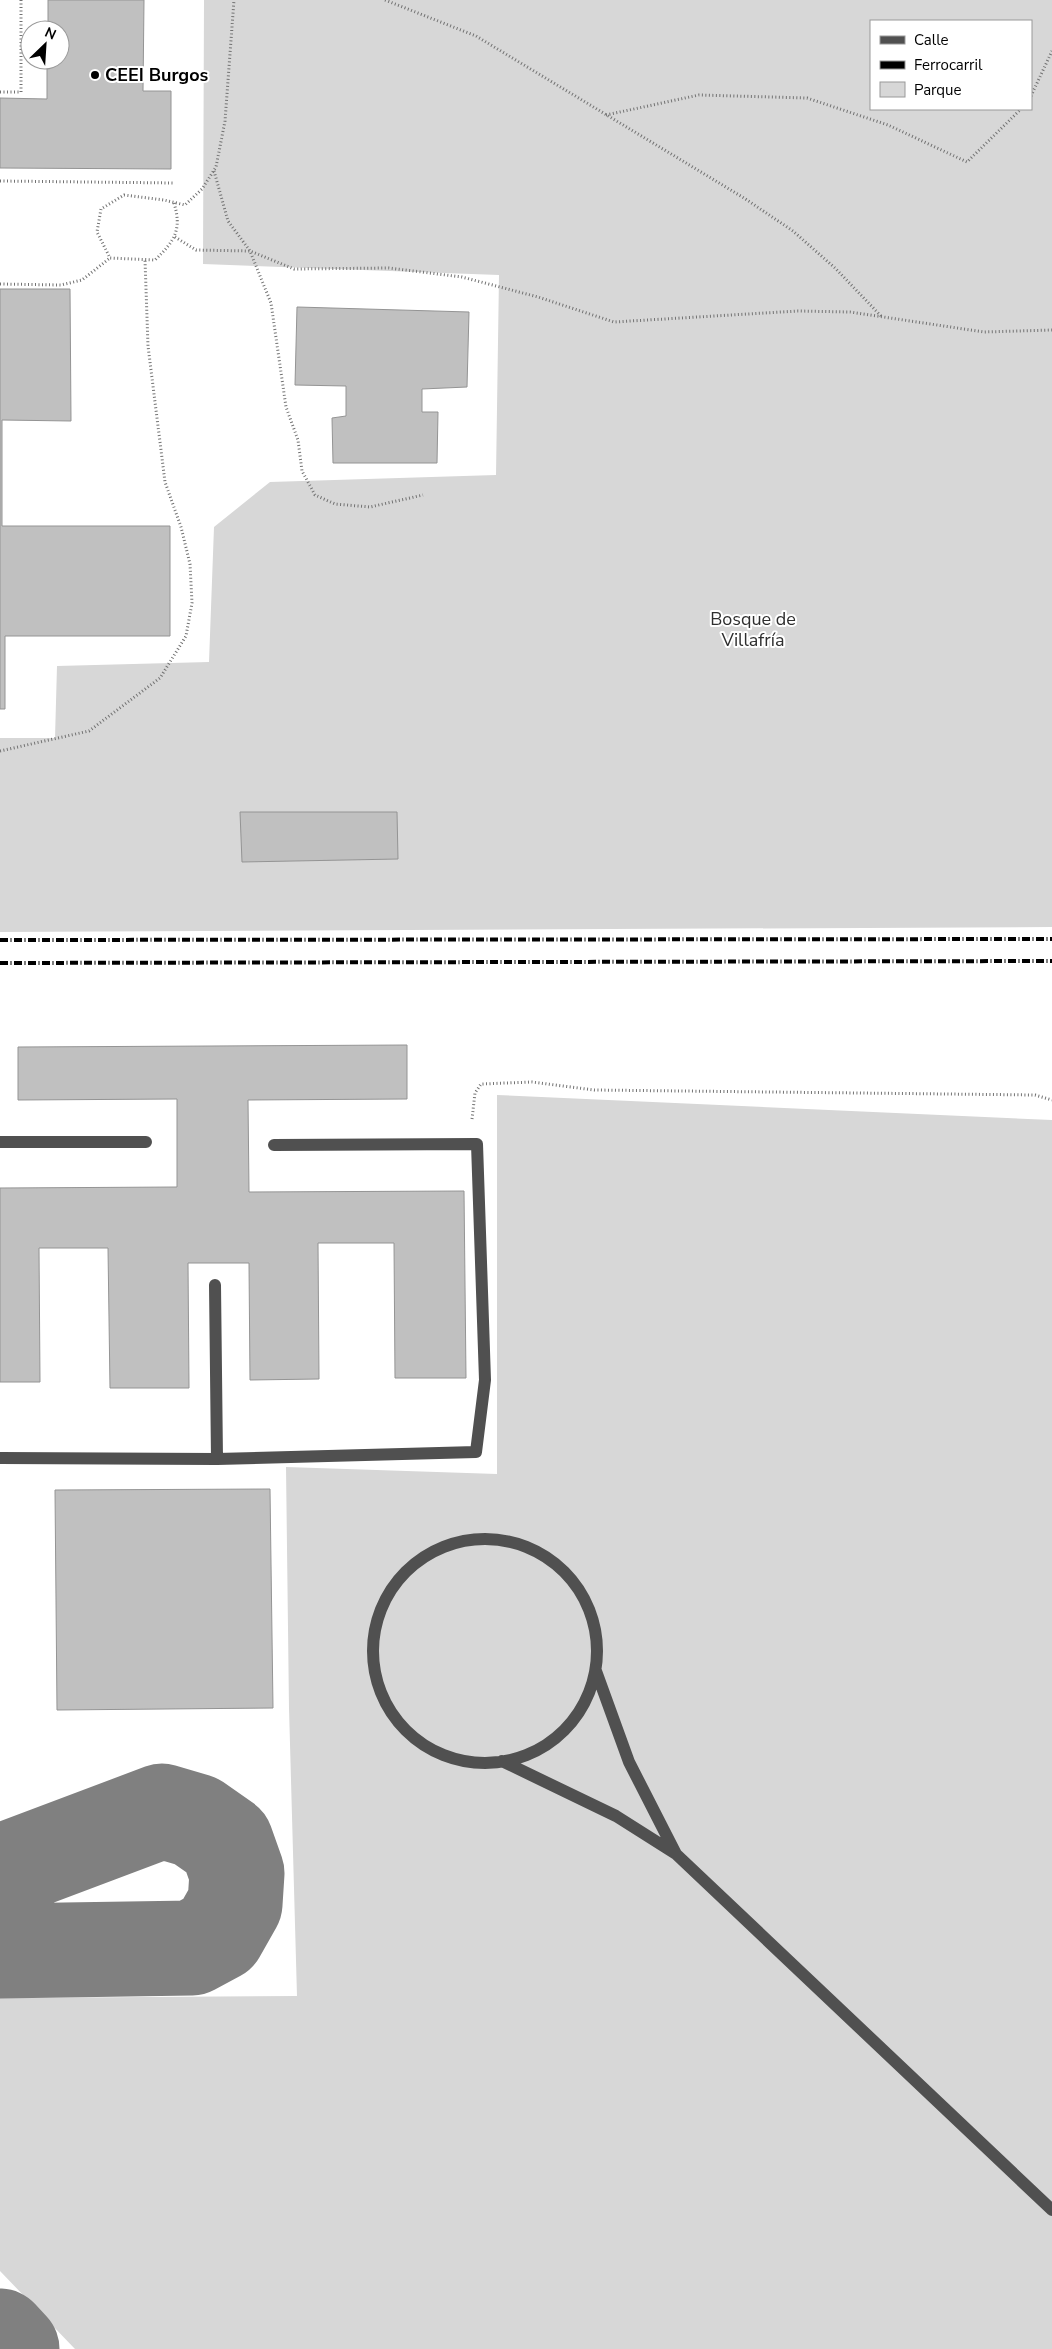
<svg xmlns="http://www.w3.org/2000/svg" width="1052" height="2349" font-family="'Nunito Sans',sans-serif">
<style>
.green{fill:#d7d7d7;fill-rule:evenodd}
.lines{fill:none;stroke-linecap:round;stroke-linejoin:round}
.taxiway{stroke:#808080;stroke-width:95}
.building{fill:#c0c0c0;stroke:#949494}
.path{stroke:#727272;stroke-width:3;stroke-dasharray:1 2.5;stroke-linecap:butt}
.minor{stroke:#505050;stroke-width:12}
.rail{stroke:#000;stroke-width:4;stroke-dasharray:8 2.5 1 2.5;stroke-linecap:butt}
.poi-dot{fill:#000;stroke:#fff;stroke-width:2}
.labels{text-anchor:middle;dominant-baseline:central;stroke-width:4;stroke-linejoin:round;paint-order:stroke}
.poi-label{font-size:18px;font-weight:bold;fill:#000;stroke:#fff;text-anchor:start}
.park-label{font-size:18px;fill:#2e2e2e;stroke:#fff}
</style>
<rect width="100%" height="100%" fill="#fff"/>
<path class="green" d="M 204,0 L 1052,0 L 1052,927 L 0,932 L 0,738 L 55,738 L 57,666 L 209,662 L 214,527 L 270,482 L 496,475 L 499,275 L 203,264 ZM 871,21 L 1031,21 L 1031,109 L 871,109 Z
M 497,1095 L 1052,1120 L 1052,2349 L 75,2349 L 0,2271 L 0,1998 L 297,1996 L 289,1708 L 286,1467 L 497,1474 Z"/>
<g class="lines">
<path class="taxiway" d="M 0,1872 L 162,1811 L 196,1821 L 226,1842 L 237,1873 L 235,1904 L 218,1934 L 192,1948 L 0,1951
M 0,2336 L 12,2349"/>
</g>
<path class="building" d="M 48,0 L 144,0 L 143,91 L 171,91 L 171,169 L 0,168 L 0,98 L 47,99 L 47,60 L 60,60 L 60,30 L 48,30 Z
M 0,289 L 70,289 L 71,421 L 2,420 L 2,526 L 170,526 L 170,636 L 5,636 L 5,709 L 0,709 Z
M 297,307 L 469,312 L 467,387 L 422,389 L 422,412 L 438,412 L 437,463 L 333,463 L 332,418 L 346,416 L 346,386 L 295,385 Z
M 240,812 L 397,812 L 398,859 L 242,862 Z
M 407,1045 L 407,1099 L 248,1100 L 249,1192 L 464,1191 L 466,1378 L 395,1378 L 394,1243 L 318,1243 L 319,1379 L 250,1380 L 249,1263 L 188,1263 L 189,1388 L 110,1388 L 108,1248 L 39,1248 L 40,1382 L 0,1382 L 0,1188 L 177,1187 L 177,1099 L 18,1100 L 18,1047 Z
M 270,1489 L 273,1708 L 57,1710 L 55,1490 Z"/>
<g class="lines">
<path class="path" d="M 385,0 L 476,36 L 744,198 L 793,231 L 835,268 L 882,317
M 0,92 L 21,92 L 21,0
M 1031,96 L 1052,51
M 606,115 L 699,95 L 807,98 L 888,125 L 967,162 L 1021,109
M 214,171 L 228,221 L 250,251 L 271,303 L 286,407 L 298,440 L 302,471 L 315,495 L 335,504 L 370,507 L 423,495
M 0,181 L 174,183
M 174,203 C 182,229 175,241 155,260 L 110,258 L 97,232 L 101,209 L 124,195 L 164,200 L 185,205 L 202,189 L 216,167 L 225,121 L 234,0
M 175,237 L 196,250 L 250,251 L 294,269 L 389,268 L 462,277 L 538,297 L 614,322 L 798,311 L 850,312 L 984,332 L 1052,330
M 0,284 L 61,285 L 82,280 L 110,258
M 0,751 L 89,731 L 160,678 L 186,636 L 192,603 L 190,564 L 181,527 L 165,482 L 148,346 L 145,260
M 472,1119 L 475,1093 L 481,1084 L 532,1082 L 594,1090 L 1035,1095 L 1052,1100"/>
<path class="minor" d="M 0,1142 L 146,1142
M 215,1285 L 217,1459
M 0,1458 L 217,1459 L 476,1452 L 485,1380 L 477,1144 L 274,1145
M373 1651a112 112 0 1 1 224 0a112 112 0 1 1-224 0Z
M 596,1671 L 629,1762 L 676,1854
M 502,1761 L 616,1816 L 676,1854 L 1052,2210"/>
<path class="rail" d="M 0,940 L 1052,939
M 0,963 L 1052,961"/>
</g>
<circle class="poi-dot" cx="95" cy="75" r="5"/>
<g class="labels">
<g class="poi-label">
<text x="105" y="75">CEEI Burgos</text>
</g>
<g class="park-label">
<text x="753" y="619">Bosque de<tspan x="753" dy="21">Villafría</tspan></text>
</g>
</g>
<rect x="870" y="20" width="162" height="90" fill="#ffffff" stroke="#999999"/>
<rect x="880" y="36" width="25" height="8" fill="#505050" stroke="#999999"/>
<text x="914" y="45" font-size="15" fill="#000000">Calle</text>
<rect x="880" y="61" width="25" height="8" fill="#000000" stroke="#999999"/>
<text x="914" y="70" font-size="15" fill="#000000">Ferrocarril</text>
<rect x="880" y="82" width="25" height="15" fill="#d7d7d7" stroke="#999999"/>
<text x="914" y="95" font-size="15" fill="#000000">Parque</text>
<g transform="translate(45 45) rotate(25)"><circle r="24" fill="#ffffff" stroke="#999999"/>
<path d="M0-4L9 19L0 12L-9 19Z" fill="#000000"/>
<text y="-8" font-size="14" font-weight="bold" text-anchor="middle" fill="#000000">N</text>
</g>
</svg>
